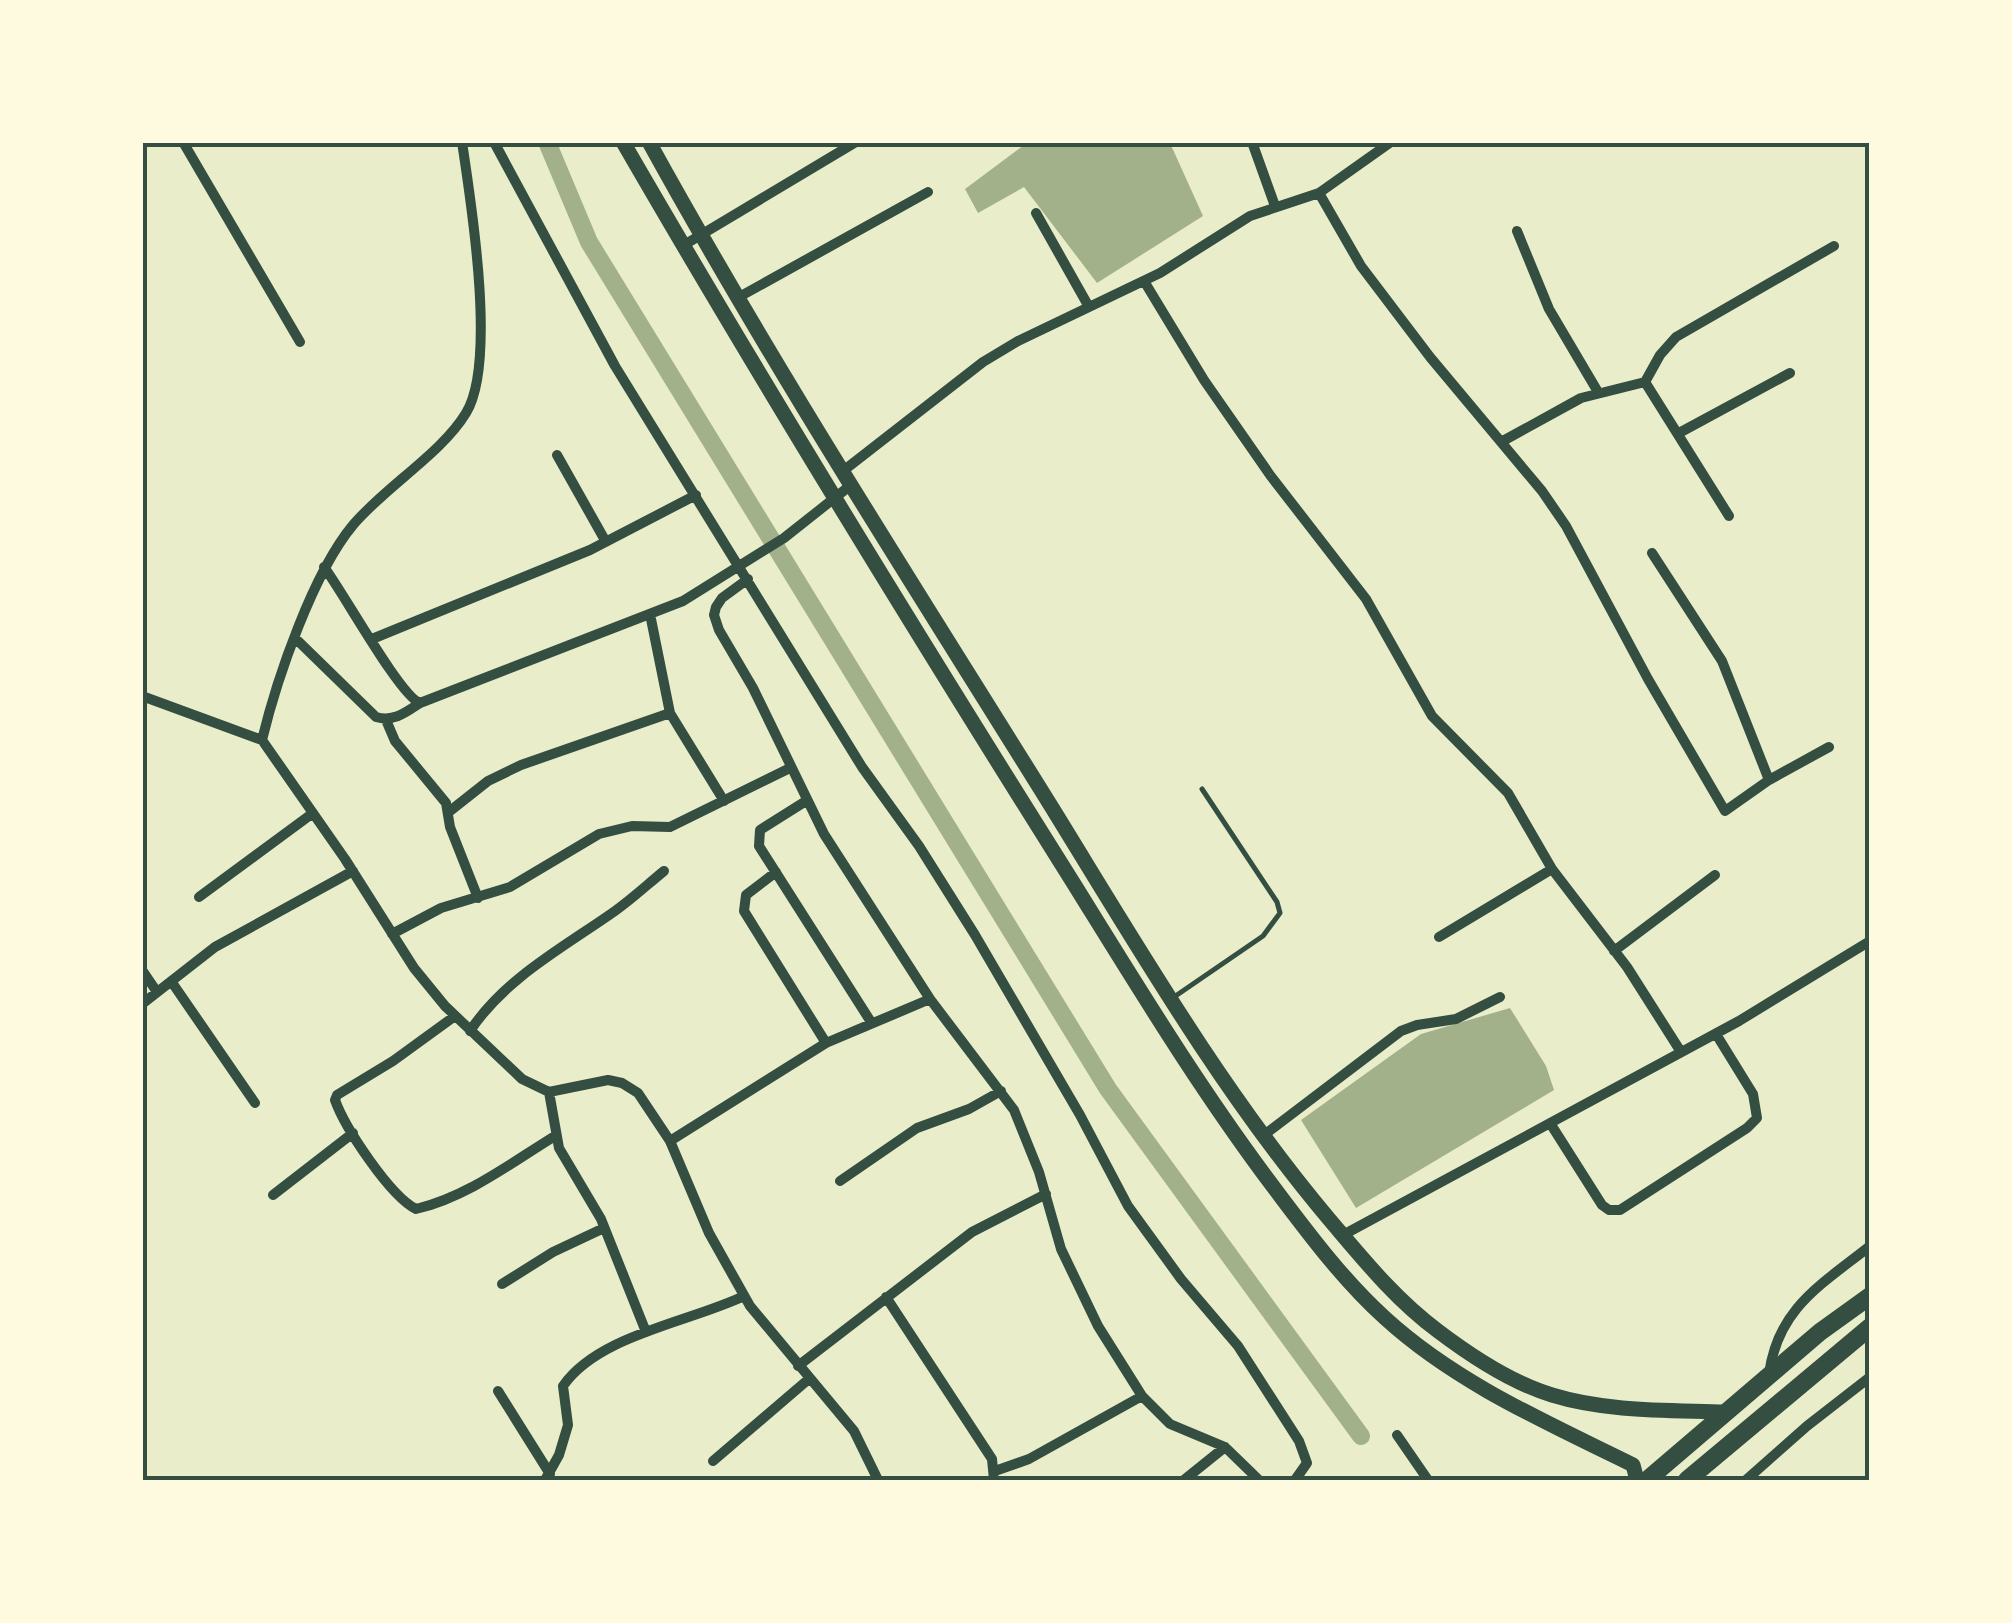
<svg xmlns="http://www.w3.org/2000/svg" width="2012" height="1623" font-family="Karla,sans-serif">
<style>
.water{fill:#a3b18a}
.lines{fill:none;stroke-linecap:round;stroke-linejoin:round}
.canal{stroke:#a3b18a;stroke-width:18}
.service{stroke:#344e41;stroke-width:5}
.minor{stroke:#344e41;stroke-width:10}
.primary{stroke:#344e41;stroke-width:15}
.trunk{stroke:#344e41;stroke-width:18}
.neatline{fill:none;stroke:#344e41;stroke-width:4}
</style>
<rect width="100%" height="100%" fill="#e9edc9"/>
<path class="water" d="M 1028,142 L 1170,143 L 1203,216 L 1097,283 L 1024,187 L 978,213 L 965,189 Z
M 1510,1008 L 1546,1066 L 1554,1090 L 1356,1208 L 1301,1120 L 1421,1034 Z"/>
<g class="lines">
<path class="canal" d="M 547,142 L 589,242 L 1108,1089 L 1361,1436"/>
<path class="service" d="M 1174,997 L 1263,936 L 1280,913 L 1277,902 L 1202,789"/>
<path class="minor" d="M 183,142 L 300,342
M 494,142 L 615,366 L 862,767 L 919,846 L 975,935 L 1080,1115 L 1128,1206 L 1181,1279 L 1238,1346 L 1299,1441 L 1307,1463 L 1295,1480
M 1252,142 L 1275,206
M 1835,142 L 1838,142
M 1319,193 L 1361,266 L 1430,357 L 1542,491 L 1566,526 L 1648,679 L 1725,811 L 1769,780
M 1036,213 L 1089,307
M 1517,231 L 1549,309 L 1598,392
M 684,245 L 856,142
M 1144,281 L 1204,380 L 1270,475 L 1366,599 L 1432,716 L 1508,793 L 1552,869 L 1627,967 L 1681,1052
M 739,297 L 928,192
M 1645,382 L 1660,355 L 1676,337 L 1834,246
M 1679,433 L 1790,373
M 1501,442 L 1581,398 L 1645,382 L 1729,516
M 557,455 L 606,542
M 843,471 L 983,362 L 1018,341 L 1160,273 L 1250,216 L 1319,193 L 1391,142
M 1652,553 L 1722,661 L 1769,780 L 1829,747
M 324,567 C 343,592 400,696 420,703 L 683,601 L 784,538 L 851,485
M 650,614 L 670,713 L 724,801
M 296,639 L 376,717 C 394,722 405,713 420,703
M 372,639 L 590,550 L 696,495
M 142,696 L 262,740 L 345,859 L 414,968 L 445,1006 L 522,1079 L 549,1092 L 608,1080 L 622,1083 L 638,1093 L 670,1141 L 709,1233 L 750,1306 L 854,1431 L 878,1480
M 386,720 L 395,741 L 446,803 L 450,827 L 478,898
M 262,740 C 277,678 313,573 353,525 C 385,487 442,453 466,413 C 497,363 471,202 462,142
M 806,801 L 760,830 L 759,846 L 871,1022
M 450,811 L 488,781 L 521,765 L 670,713
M 776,872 L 746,895 L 744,911 L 826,1043
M 199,897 L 313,813
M 392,934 L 441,908 L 510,887 L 599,834 L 632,826 L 670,827 L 790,768
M 1439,937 L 1552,869
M 1614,951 L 1715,875
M 142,970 L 157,992
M 171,981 L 255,1103
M 930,999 L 1014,1110 L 1039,1172 L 1061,1249 L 1098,1326 L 1142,1396 L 1170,1424 L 1225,1447 L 1259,1480
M 142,1004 L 215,947 L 353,871
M 455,1016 L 393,1061 L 337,1095 L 335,1100 C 345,1128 390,1196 416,1209 C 467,1197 511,1163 555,1136
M 470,1031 C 505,978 564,947 615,911 C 632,899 648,884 664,871
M 549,1092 L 559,1148 L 601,1219 L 646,1332
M 1550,1123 L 1602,1205 L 1609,1210 L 1620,1210 L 1747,1128 L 1757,1118 L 1753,1094 L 1716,1034
M 1264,1135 L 1401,1031 L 1417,1025 L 1456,1019 L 1500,997
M 670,1141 L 826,1043 L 930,999 L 824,834 L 753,688 L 719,630 L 714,615 L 716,607 L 722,598 L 748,579
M 840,1181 L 917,1128 L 969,1109 L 1001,1091
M 273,1195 L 353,1133
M 1343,1235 L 1739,1021 L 1870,941
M 502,1284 L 553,1252 L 604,1228
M 886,1297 L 992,1459 L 994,1480
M 798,1366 L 972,1232 L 1046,1194
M 1769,1374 C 1778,1308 1821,1285 1870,1246
M 498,1391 L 550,1474
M 1397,1435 L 1428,1480
M 713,1461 L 810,1378
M 995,1471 L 1029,1459 L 1142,1396
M 545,1480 L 559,1455 L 568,1425 L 563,1386 C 598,1335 690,1322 744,1296
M 1184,1480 L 1225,1447
M 1746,1480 L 1807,1426 L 1870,1377"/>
<path class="primary" d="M 623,142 C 768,393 920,639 1074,884 C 1138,987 1201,1091 1275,1189 C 1309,1234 1343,1280 1385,1318 C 1456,1383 1548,1423 1633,1465 L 1637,1480
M 649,142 C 774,369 915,587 1051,806 C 1138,947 1222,1092 1329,1219 C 1363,1259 1395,1299 1438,1331 C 1471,1356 1512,1383 1552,1395 C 1607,1412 1668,1410 1725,1412"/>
<path class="trunk" d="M 1647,1480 L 1820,1332 L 1870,1296
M 1687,1480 L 1870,1327"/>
</g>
<rect width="2012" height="1623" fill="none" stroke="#fefae0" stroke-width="290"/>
<rect x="145" y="145" width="1722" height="1333" class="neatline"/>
</svg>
